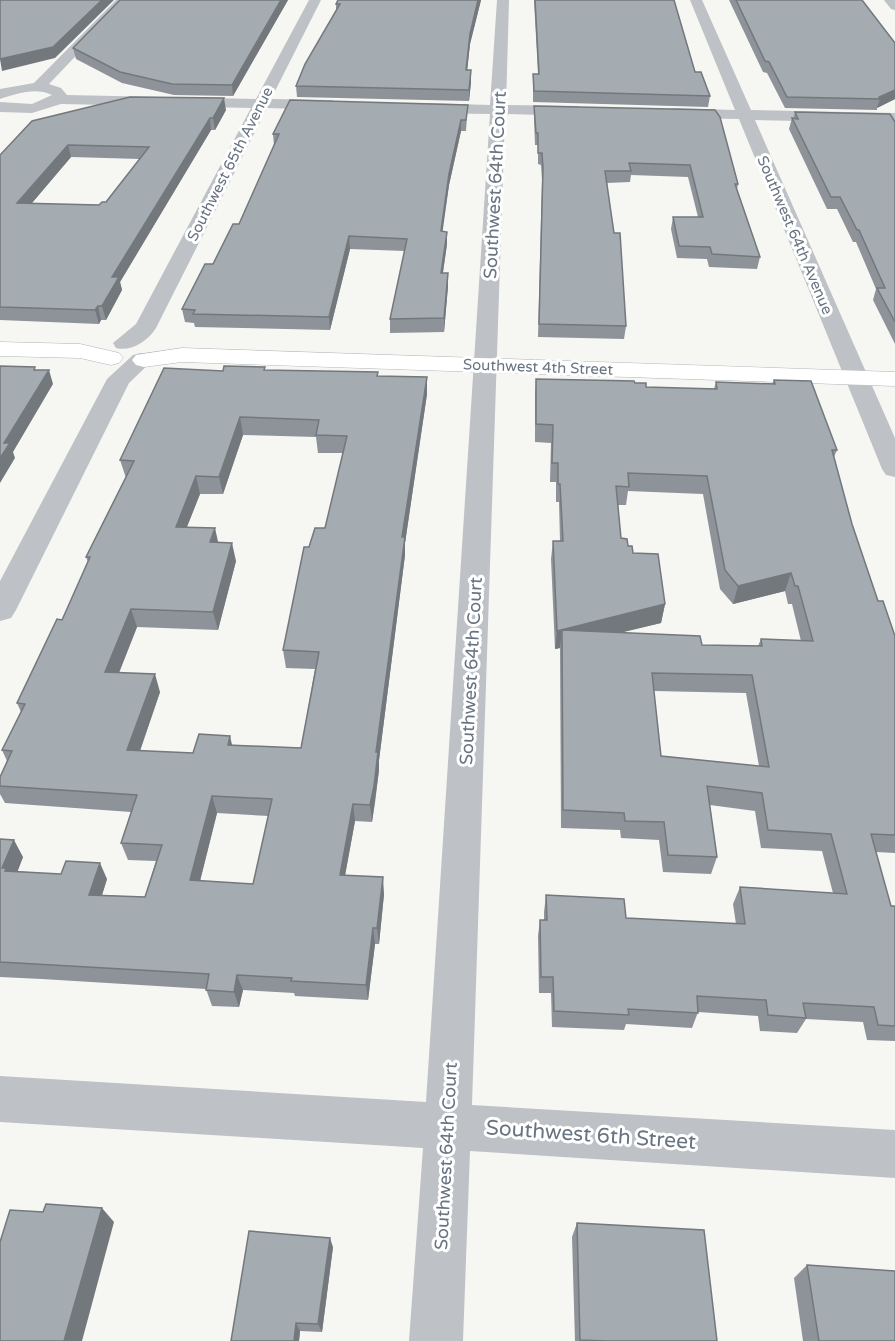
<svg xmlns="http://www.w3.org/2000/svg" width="895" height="1341" font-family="'Varela Round',sans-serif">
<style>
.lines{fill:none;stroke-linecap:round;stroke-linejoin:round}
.secondary-casing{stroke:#b0b5b9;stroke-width:1}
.street{fill:#bec1c5;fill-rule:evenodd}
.secondary{fill:#fff;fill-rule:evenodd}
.wall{fill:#8d9398;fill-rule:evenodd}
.shaded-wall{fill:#73787c}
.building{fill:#a4abb1;stroke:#73787c;stroke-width:1.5;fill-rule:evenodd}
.labels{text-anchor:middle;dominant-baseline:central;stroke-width:6;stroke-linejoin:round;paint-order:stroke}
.far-street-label{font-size:15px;fill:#687481;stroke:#fff}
.street-label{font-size:18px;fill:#687481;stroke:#fff}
.near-street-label{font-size:21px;fill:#687481;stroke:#fff}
</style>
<rect width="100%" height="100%" fill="#f6f6f3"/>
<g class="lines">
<g class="secondary-casing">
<path id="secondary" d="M 0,342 L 80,344 L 119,353 L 123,358 L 119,363 L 111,365 L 80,358 L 0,356 Z
M 182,348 L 895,372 L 895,386 L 182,362 L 144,367 L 136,365 L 132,360 L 136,355 Z"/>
</g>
<path class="street" d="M 116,0 L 129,0 L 49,84 L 61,88 L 67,95 L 256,99 L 309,0 L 321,0 L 271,99 L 332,100 L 340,105 L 332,110 L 267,108 L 156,328 C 148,341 131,352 116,348 L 113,343 L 136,324 L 251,108 L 61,104 L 32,113 L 0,112 L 0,102 L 32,104 L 52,95 C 35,87 17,94 0,99 L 0,89 L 34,83 Z
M 497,0 L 509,0 L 506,105 L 578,106 L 586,111 L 578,116 L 505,114 L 472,1105 L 895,1130 L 895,1178 L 470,1151 L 463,1341 L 409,1341 L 423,1148 L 0,1122 L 0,1076 L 426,1102 L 490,114 L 423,113 L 415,108 L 423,103 L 490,105 Z
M 690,0 L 702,0 L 751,110 L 895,113 L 895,123 L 755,120 L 895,438 L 895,477 L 886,475 L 882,469 L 739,119 L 672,118 L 664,113 L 672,108 L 735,110 Z
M 884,0 L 895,0 L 895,10 L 891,9 Z
M 141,353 L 149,355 L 153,360 L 129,383 L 16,610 L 11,618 L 0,621 L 0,581 L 107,379 L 133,355 Z"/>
<use href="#secondary" class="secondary"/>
</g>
<path class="wall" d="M 288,0 L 233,96 L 174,95 L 122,83 L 76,59 L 73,48 Z
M 338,0 L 481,0 L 470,44 L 467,70 L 471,82 L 469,101 L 297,97 L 296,86 L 336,10 L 336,4 Z
M 534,0 L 674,0 L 695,72 L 710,96 L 708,107 L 533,102 L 533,74 L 538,74 Z
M 729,0 L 862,0 L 895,99 L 877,108 L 877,110 L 785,108 L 767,73 L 763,72 Z
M 534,106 L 715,110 L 738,184 L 737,189 L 760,257 L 757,269 L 709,267 L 707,259 L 677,258 L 671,229 L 673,217 L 698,217 L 688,177 L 631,175 L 630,182 L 607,183 L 626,326 L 624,339 L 538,337 L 542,180 L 541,165 L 538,164 L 538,145 L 535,145 L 534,117 Z
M 226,110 L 215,130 L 211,130 L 120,282 L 122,290 L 106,320 L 101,320 L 99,324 L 0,320 L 0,155 ZM 71,157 L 140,159 L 106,202 L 99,205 L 31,204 Z
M 795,112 L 895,122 L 895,344 L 873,300 L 876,289 L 856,242 L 853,242 L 837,209 L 827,209 L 789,129 L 792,118 L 793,119 Z
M 467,116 L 466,131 L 461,131 L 449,185 L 442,231 L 447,244 L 443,273 L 448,286 L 444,332 L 390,333 L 390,319 L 405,251 L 350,249 L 330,330 L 195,327 L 194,323 L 185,322 L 182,309 L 213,264 L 239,224 L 274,146 L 273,134 Z
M 265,367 L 265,370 L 378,372 L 378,376 L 427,377 L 427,394 L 405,543 L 405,555 L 379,760 L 379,770 L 375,803 L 372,822 L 355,821 L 345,875 L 384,894 L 379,944 L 375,944 L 368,1000 L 295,996 L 294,993 L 243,990 L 239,1007 L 212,1006 L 206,989 L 42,979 L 0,977 L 0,839 L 23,857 L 17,871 L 107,879 L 102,895 L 145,897 L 156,861 L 128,860 L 121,843 L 131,812 L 5,803 L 0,794 L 0,777 L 7,761 L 2,750 L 21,712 L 17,703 L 62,620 L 88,562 L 86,557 L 126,478 L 120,460 L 223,371 ZM 243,435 L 316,437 L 318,453 L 343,453 L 325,528 L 309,547 L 283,650 L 286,668 L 315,669 L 301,748 L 232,745 L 193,753 L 140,751 L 160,692 L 119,673 L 137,627 L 218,630 L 236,561 L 218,542 L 187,527 L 200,494 L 223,494 ZM 217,813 L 269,816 L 253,884 L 200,881 Z
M 536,379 L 635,383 L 646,387 L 714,389 L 716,382 L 772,384 L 774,380 L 837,450 L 834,457 L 852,524 L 878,601 L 895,636 L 895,853 L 876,852 L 891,906 L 895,906 L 895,1041 L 867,1040 L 863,1022 L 806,1019 L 797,1033 L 760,1031 L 758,1016 L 698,1012 L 692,1028 L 626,1024 L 624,1030 L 552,1027 L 551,993 L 539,993 L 538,936 L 540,920 L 544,920 L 544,912 L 546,895 L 626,918 L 736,924 L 733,904 L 740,887 L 833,893 L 822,851 L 761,848 L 755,811 L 710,805 L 717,857 L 711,874 L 663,872 L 659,840 L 621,838 L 620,830 L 561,828 L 560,648 L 555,649 L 551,559 L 553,541 L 560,541 L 559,502 L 556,502 L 556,482 L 550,482 L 551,443 L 535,442 L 535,396 ZM 628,491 L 703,494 L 720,589 L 733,604 L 785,591 L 788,604 L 792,604 L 801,641 L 761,639 L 758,646 L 702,645 L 622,632 L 661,623 L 665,604 L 633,553 L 628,546 L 621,538 L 618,505 L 626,505 ZM 654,691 L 746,693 L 759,766 L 661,756 Z
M 577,1223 L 717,1341 L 575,1341 L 572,1237 Z
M 333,1247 L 322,1332 L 300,1331 L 299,1341 L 231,1341 Z
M 807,1265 L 895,1341 L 803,1341 L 794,1278 Z"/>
<path class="shaded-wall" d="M 102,0 L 114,0 L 55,58 L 2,71 L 0,59 Z
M 281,0 L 288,0 L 233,96 L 232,85 Z
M 478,0 L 481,0 L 470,44 L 466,82 L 466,70 L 470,34 Z
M 471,70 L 471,82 L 469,101 L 469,90 Z
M 895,90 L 895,99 L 877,108 L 880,99 L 879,97 Z
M 224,98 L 226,110 L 215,130 L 213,118 Z
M 210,118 L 211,130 L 120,282 L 122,290 L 106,320 L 102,306 L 112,277 Z
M 461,120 L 461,131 L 449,185 L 441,243 L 441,231 L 449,174 Z
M 68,145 L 71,157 L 21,216 L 17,203 Z
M 447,232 L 447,244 L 441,285 L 441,273 Z
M 349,236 L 350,249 L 330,330 L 329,317 Z
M 448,273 L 448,286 L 444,332 L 444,318 Z
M 98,306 L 101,320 L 99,324 L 95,310 Z
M 49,370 L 53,384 L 13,452 L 15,458 L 0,483 L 0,458 L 4,443 Z
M 427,377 L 427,394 L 405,543 L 405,555 L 379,760 L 379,770 L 372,822 L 370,805 L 402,537 Z
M 240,417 L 243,435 L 223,494 L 219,477 Z
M 196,476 L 200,494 L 180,544 L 176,527 Z
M 215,528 L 219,546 L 210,542 Z
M 232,543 L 236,561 L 218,630 L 213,612 Z
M 791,573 L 785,591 L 733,604 L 738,586 Z
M 665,604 L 661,623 L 562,647 L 562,630 L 560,648 L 555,649 L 557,631 Z
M 131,609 L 137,627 L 112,690 L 105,672 Z
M 155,674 L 160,692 L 134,768 L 127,750 Z
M 230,736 L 234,753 L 228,745 Z
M 212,796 L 217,813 L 196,897 L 190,880 Z
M 353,804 L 355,821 L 342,892 L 340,875 Z
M 14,840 L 23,857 L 14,881 L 2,868 Z
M 100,863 L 107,879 L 97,911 L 89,895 Z
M 383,877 L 384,894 L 379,944 L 377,928 Z
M 373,928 L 375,944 L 368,1000 L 366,985 Z
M 237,975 L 243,990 L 239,1007 L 234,992 Z
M 102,1208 L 114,1222 L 82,1341 L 64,1341 Z
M 330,1238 L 333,1247 L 322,1332 L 318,1324 Z
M 296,1323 L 300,1331 L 299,1341 L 294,1341 Z"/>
<path class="building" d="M 0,0 L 102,0 L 53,47 L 0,59 Z
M 120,0 L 281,0 L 232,85 L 172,84 L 120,72 L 73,48 Z
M 338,0 L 478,0 L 470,34 L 466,70 L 471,70 L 469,90 L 296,86 L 305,64 L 340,4 L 336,4 Z
M 535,0 L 674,0 L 695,72 L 701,72 L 710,96 L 534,91 L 533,74 L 539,74 Z
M 736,0 L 862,0 L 895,43 L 895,90 L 879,97 L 880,99 L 787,97 L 769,62 L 765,61 Z
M 130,97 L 224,98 L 213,118 L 210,118 L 112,277 L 119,277 L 102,306 L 98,306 L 95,310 L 0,307 L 0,155 L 32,121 ZM 68,145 L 149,147 L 106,202 L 102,202 L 99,205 L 17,203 Z
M 290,100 L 468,105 L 466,120 L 461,120 L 449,174 L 441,231 L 447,232 L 441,273 L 448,273 L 444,318 L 390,319 L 407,239 L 349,236 L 329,317 L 193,314 L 195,310 L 182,309 L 205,264 L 213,264 L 233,224 L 239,224 L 279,134 L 273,134 Z
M 534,106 L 715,110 L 720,117 L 738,184 L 735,184 L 760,257 L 712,254 L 710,247 L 679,246 L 673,217 L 703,217 L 690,165 L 629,163 L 631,171 L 605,171 L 614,233 L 620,233 L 626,326 L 539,324 L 543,168 L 542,153 L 538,153 L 538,133 L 536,133 Z
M 795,112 L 890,114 L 895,122 L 895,322 L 877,288 L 885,288 L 859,230 L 857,230 L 840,197 L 831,197 L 792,118 L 798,119 Z
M 0,366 L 35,367 L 34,370 L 49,370 L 4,443 L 10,443 L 0,458 Z
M 224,366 L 265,367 L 264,370 L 378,372 L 377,376 L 427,377 L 402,537 L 405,537 L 376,752 L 378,752 L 374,786 L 370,805 L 353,804 L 340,875 L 383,877 L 377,928 L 373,928 L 366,985 L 291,981 L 292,978 L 237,975 L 234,992 L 206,990 L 209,974 L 0,962 L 0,839 L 14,840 L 2,868 L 6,868 L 5,871 L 61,874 L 66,861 L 100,863 L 89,895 L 145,897 L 162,845 L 121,843 L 137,795 L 0,786 L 0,777 L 12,751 L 2,750 L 25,704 L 17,703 L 57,619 L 62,620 L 90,557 L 86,557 L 134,461 L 120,460 L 164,368 L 223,371 ZM 240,417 L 319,420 L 316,435 L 347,436 L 325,528 L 315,528 L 309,547 L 304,547 L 283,650 L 319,652 L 301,748 L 228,745 L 230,736 L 199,734 L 193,753 L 127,750 L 155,674 L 105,672 L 131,609 L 213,612 L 232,543 L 210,542 L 215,528 L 176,527 L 196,476 L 219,477 ZM 212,796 L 272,799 L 253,884 L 190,880 Z
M 536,379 L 634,381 L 635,383 L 646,383 L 646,387 L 717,389 L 716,382 L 775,384 L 774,380 L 811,381 L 837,450 L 832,450 L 852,524 L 878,601 L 883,601 L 895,636 L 895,835 L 871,834 L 891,906 L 895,906 L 895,1026 L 878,1025 L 874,1007 L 803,1003 L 806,1018 L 768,1015 L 766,1000 L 697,996 L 698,1013 L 628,1009 L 629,1015 L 554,1011 L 553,977 L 541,977 L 540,920 L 547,920 L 546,895 L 624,899 L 626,918 L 745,924 L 740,887 L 847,894 L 831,834 L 768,830 L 762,793 L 707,786 L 717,857 L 668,855 L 664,822 L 625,821 L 624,813 L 563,810 L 562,630 L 700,636 L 702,645 L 762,646 L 761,639 L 813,641 L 798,586 L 795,586 L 791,573 L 738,586 L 725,570 L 707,476 L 628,473 L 629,487 L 616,486 L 621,538 L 627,539 L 628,546 L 632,546 L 633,553 L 658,554 L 665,604 L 557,631 L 553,541 L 563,541 L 560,484 L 558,484 L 558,463 L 552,463 L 553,425 L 536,424 ZM 652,673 L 752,675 L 769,767 L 661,756 Z
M 46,1204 L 102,1208 L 64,1341 L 0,1341 L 0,1242 L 10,1210 L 43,1212 Z
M 577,1223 L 704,1230 L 717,1341 L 608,1341 L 580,1340 Z
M 249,1231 L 330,1238 L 318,1324 L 296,1323 L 294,1341 L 231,1341 Z
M 807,1265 L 895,1271 L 895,1341 L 819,1341 Z"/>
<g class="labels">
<g class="far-street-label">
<text transform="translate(230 164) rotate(-63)">Southwest 65th Avenue</text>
<text transform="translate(795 235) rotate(67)">Southwest 64th Avenue</text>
<text transform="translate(538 367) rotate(2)">Southwest 4th Street</text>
</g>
<g class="street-label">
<text transform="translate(495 185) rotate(-87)">Southwest 64th Court</text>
<text transform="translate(471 671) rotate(-87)">Southwest 64th Court</text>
<text transform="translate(446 1156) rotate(-87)">Southwest 64th Court</text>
</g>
<g class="near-street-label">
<text transform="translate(591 1135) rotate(4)">Southwest 6th Street</text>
</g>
</g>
</svg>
